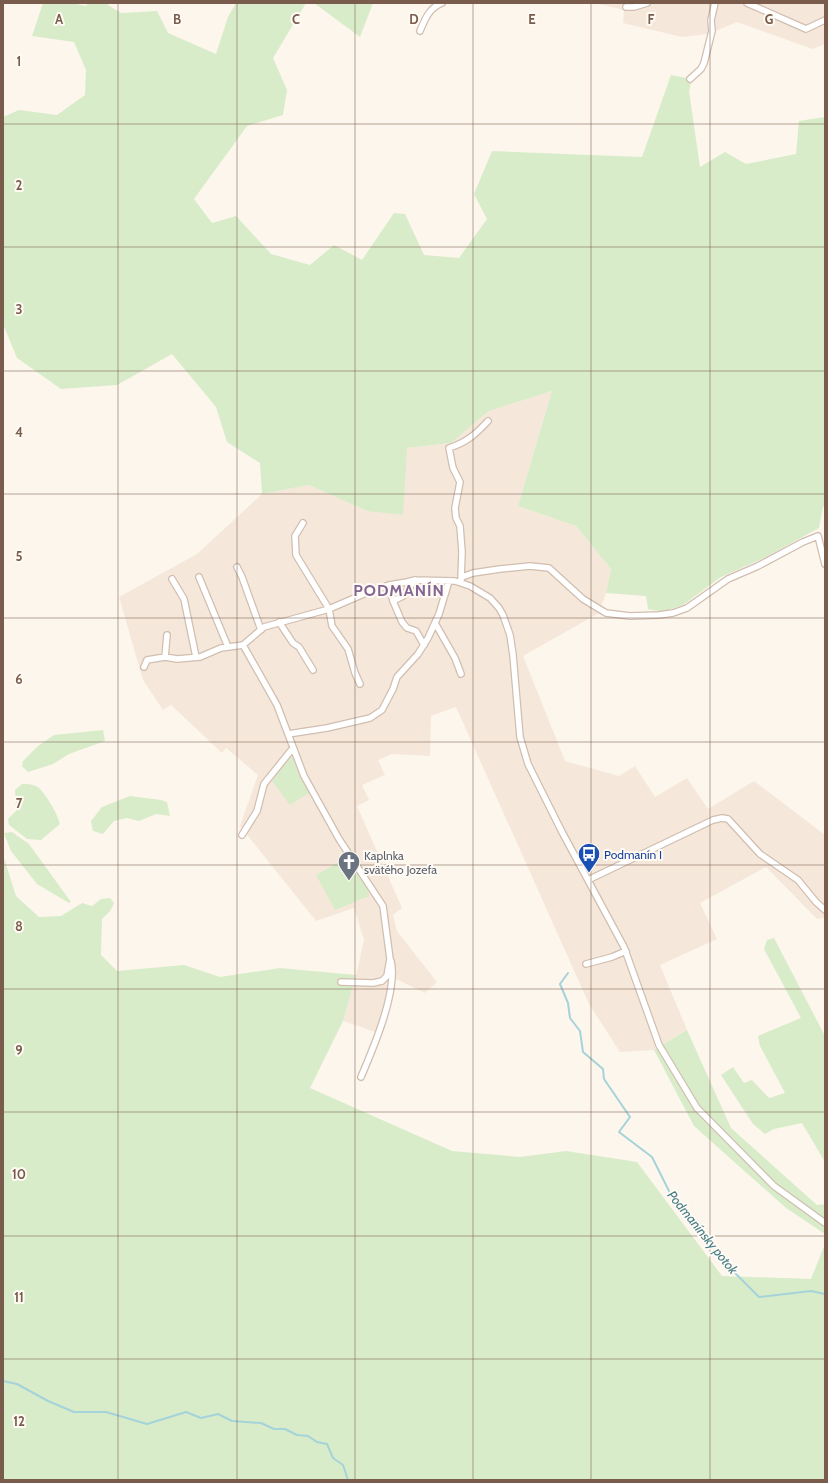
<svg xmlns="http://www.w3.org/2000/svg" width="828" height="1483" font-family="Cabin,sans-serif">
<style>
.residential{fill:#f5e8da}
.green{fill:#d8ecc9}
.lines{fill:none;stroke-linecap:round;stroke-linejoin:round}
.stream{stroke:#a5d3da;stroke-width:2}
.minor-casing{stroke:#d1beb0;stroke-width:8}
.minor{stroke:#fff;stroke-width:5.5}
.grid{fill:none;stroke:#7a5c4d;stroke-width:1;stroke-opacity:0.55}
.labels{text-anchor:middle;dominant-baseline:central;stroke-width:4;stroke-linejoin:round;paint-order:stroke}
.transit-label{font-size:12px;fill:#164399;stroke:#fffaf3;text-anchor:start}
.worship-label{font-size:12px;fill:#5b616d;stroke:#fffaf3;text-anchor:start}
.water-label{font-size:13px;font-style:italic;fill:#437c86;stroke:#fffaf3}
.district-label{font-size:16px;font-weight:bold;letter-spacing:1px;fill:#846695;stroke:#fffaf3}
.grid-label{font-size:13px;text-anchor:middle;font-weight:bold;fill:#7a5c4d;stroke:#fffaf3;stroke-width:4;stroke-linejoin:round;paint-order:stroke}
</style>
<rect width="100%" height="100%" fill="#fdf6ec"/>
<path class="residential" d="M 594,3 L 825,3 L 825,44 L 813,49 L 737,22 L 708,34 L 682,37 L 623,23 L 624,10 Z
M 552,391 L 518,506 L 576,526 L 611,569 L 606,593 L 599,613 L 523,656 L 565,761 L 619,776 L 635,766 L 655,797 L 687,778 L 708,809 L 754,781 L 825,835 L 825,918 L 817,919 L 766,867 L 700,903 L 717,939 L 660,965 L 687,1030 L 654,1050 L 620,1052 L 589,1004 L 456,707 L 431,716 L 430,756 L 392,754 L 378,760 L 385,775 L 362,785 L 369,800 L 357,806 L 402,908 L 393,915 L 397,931 L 437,982 L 425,993 L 396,979 L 381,1034 L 343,1021 L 356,975 L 364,940 L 354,908 L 316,921 L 240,826 L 258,775 L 226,748 L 222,753 L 171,705 L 163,710 L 143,680 L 119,597 L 197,554 L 262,494 L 309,485 L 367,511 L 407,448 L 451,443 L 489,411 Z"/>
<path class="green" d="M 43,3 L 71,3 L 86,6 L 88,3 L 108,3 L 108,5 L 121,13 L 157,11 L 168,33 L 216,54 L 228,17 L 236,3 L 306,3 L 273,58 L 287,90 L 283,115 L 247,126 L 194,199 L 212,223 L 236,216 L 271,254 L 310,265 L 334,245 L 362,260 L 394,213 L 405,214 L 424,255 L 459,258 L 487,219 L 474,194 L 492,151 L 642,157 L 671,75 L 692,79 L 689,91 L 700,167 L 725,152 L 746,164 L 796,154 L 799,121 L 825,117 L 825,505 L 823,507 L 819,528 L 762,559 L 721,577 L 683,605 L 662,612 L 648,609 L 646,596 L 606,593 L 611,569 L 576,526 L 518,506 L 552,391 L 489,411 L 451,443 L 407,448 L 403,515 L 367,511 L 309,485 L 262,494 L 260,463 L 227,442 L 216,407 L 172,354 L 117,385 L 61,389 L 17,358 L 3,324 L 3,117 L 19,110 L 57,115 L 85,95 L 86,70 L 74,42 L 32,36 Z
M 314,3 L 373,3 L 360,37 Z
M 103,730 L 105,741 L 69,754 L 53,764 L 28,772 L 22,766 L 23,761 L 38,746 L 54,735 Z
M 293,757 L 298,773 L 309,793 L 290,805 L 272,781 L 288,758 Z
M 22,784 C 28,784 35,784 40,789 C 47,796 58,815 60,824 L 41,840 L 27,839 L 9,825 L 8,819 L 16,811 L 15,790 Z
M 130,796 L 161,800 L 167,802 L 170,816 L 156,814 L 139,821 L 127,818 L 114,821 L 103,834 L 93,831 L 91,821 L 102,807 Z
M 12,832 L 29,844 L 71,902 L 69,903 L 37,884 L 11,851 L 4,833 Z
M 3,855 L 16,896 L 39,917 L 61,916 L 82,903 L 92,906 L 101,899 L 110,898 L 114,903 L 110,911 L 102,919 L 101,955 L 117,971 L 184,965 L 220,977 L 280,968 L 356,975 L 343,1021 L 310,1088 L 452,1151 L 520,1157 L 566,1151 L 637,1162 L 722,1276 L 811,1279 L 825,1244 L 825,1480 L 3,1480 Z
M 344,859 L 348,859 L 368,890 L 369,896 L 335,910 L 316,875 Z
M 774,938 L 825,1036 L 825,1162 L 802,1123 L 774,1129 L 765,1134 L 753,1124 L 721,1075 L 733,1067 L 744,1083 L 752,1080 L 769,1098 L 785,1093 L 760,1046 L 758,1036 L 801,1018 L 764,949 L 767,940 Z
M 687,1030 L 731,1128 L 817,1205 L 825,1204 L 825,1234 L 786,1208 L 694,1126 L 654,1050 Z"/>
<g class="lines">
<path class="stream" d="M 568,973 L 560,984 L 568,1003 L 570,1018 L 580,1031 L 583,1052 L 603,1069 L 604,1079 L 630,1117 L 619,1132 L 652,1157 L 671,1195 L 729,1267 L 759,1297 L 811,1291 L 825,1294
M 3,1381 L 17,1384 L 48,1401 L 74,1412 L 106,1412 L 147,1424 L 186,1412 L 201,1418 L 218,1414 L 232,1421 L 261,1423 L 274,1429 L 285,1429 L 297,1435 L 308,1436 L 317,1442 L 327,1444 L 333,1458 L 343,1465 L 348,1480"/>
<g class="minor-casing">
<path id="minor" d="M 747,3 L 806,29 L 825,20
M 626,7 L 634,7 L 647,3
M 420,31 C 425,19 429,8 442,3
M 690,79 L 701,69 L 704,63 L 712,31 L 711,20 L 715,3
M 303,523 L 295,536 L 296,555 L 329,609 L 332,626 L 348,649 L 355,673 L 360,684
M 237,567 L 242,577 L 261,630
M 199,577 L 228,647
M 462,577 L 473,573 L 500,569 L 530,566 L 549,568 L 583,599 L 606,613 L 630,616 L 659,615 L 673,613 L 687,608 L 728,579 L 758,566 L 803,542 L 818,536 L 825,564
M 172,579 L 184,599 L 196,657
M 461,580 L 462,552 L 460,526 L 456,518 L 455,508 L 460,482 L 453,468 L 449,448 C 467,442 475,435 488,421
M 389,585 L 393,601 L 403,596 L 415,580
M 393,601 L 402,622 L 407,628 L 416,631 L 424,645
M 279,622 L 293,643 L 299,647 L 313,670
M 435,623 L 455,658 L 461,674
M 243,645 L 277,705 L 304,776 L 339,839 L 383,906 L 390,959 L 387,976 L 382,981 L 373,983 L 341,982
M 165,657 L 167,635
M 144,667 L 147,660 L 165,657 L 177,659 L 200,657 L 221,648 L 243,645 L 264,627 L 329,609 L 366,593 L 389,585 L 407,582 L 415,580 L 455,581 L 470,586 L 490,598 L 499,608 L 503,615 L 510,635 L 513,655 L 520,737 L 528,764 L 562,832 L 624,947 L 659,1045 L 697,1108 L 774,1186 L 825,1223
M 288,734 L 327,728 L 370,718 L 382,710 L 393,689 L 397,677 L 418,654 L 428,638 L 439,614 L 449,581
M 242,835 L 257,811 L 264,784 L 293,748
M 588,880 L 713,820 L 722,818 L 728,819 L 760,854 L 798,880 L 816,902 L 825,910
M 586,964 L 612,957 L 626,951
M 361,1077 C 373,1049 398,991 391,961"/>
</g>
<use href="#minor" class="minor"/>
</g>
<path class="grid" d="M 118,3 L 118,1480M 237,3 L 237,1480M 355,3 L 355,1480M 473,3 L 473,1480M 591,3 L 591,1480M 710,3 L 710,1480M 3,124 L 825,124M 3,247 L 825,247M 3,371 L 825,371M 3,494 L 825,494M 3,618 L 825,618M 3,742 L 825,742M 3,865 L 825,865M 3,989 L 825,989M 3,1112 L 825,1112M 3,1236 L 825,1236M 3,1359 L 825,1359"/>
<defs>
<g id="bus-pin" transform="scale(1.15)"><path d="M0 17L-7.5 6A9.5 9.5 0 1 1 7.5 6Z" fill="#1a4fb4" stroke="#fffaf3"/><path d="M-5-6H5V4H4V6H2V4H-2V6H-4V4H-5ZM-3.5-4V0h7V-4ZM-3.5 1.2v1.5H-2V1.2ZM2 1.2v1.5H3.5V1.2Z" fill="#fff"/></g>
<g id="church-pin" transform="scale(1.15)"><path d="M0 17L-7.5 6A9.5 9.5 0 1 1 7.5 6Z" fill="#6b7280" stroke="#fffaf3"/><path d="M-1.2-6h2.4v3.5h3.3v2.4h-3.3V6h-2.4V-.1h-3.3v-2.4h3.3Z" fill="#fff"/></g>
</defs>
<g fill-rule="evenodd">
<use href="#bus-pin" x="589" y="854"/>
<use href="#church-pin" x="349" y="862"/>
</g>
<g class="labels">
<g class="transit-label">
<text x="604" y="854">Podmanín I</text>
</g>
<g class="worship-label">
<text x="364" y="855">Kaplnka<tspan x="364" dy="14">svätého Jozefa</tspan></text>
</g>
<g class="water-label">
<text transform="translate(703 1232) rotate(51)">Podmanínsky potok</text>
</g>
<g class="district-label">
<text x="399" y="590">PODMANÍN</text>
</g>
</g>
<g class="grid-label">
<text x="59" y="24">A</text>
<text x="177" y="24">B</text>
<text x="296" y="24">C</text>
<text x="414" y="24">D</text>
<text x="532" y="24">E</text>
<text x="651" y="24">F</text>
<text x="769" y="24">G</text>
<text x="19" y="66">1</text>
<text x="19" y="190">2</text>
<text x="19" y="314">3</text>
<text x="19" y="437">4</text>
<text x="19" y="561">5</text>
<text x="19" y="684">6</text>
<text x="19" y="808">7</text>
<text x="19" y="931">8</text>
<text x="19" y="1055">9</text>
<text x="19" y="1179">10</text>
<text x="19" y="1302">11</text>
<text x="19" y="1426">12</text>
</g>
<rect width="828" height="1483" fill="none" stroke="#7a5c4d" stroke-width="8"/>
</svg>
